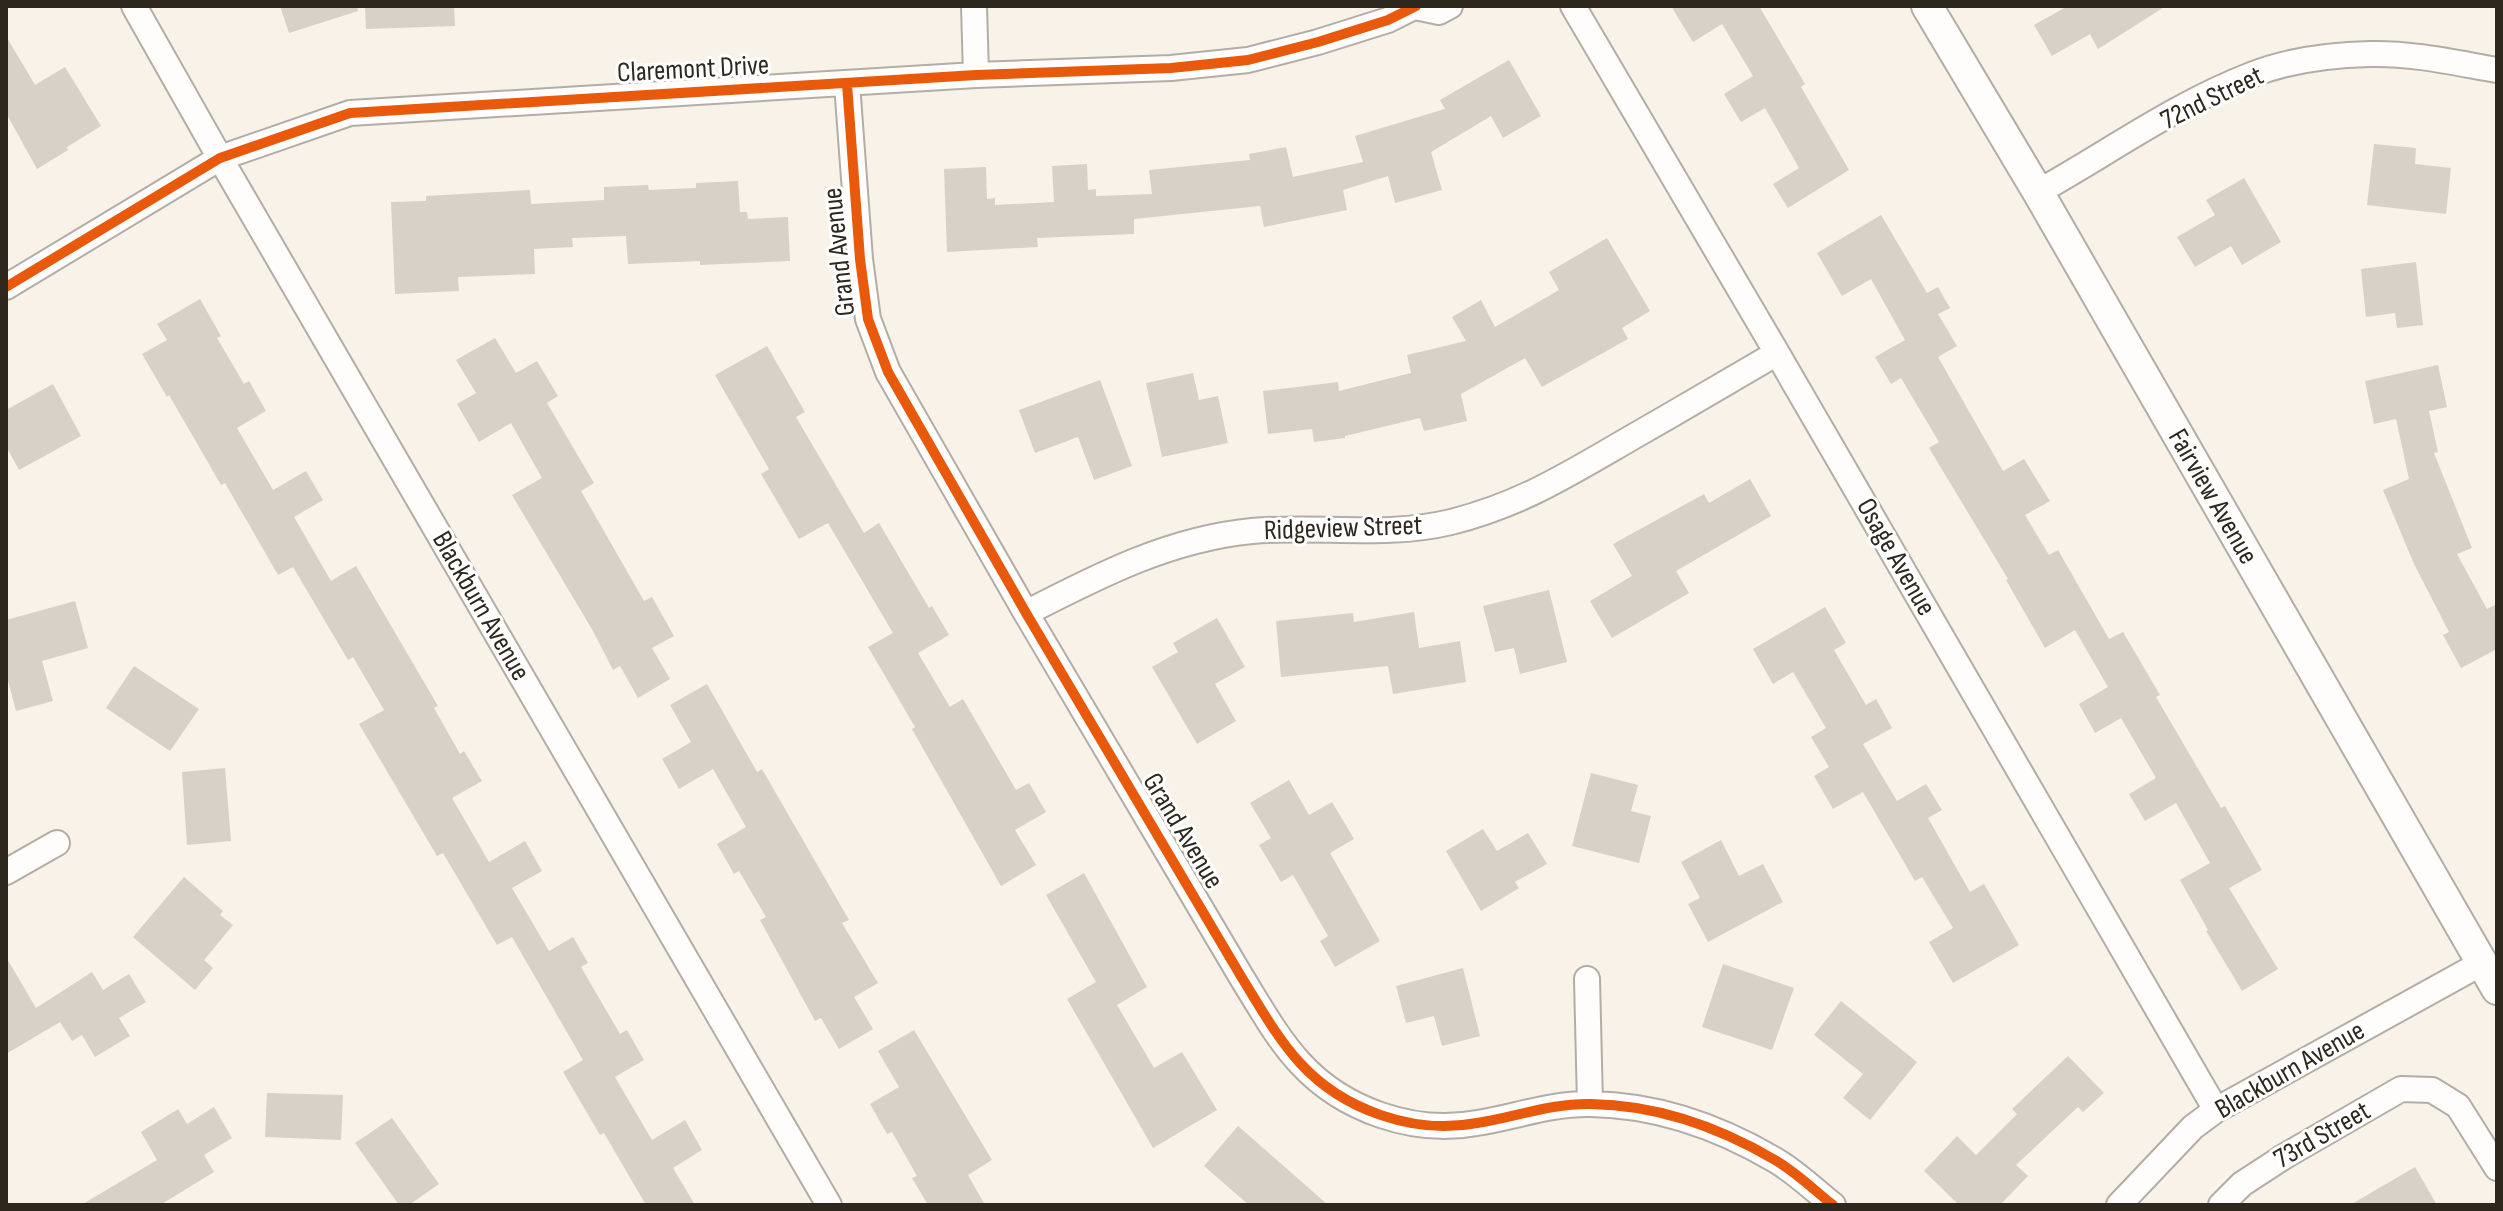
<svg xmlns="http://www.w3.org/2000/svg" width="2503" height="1211" font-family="'Sofia Sans Condensed',sans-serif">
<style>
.building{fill:#d8d1c8}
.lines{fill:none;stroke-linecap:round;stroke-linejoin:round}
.minor-casing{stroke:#b3ada5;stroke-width:28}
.tertiary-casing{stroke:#b3ada5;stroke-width:34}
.minor{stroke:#fefdfc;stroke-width:24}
.tertiary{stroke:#fefdfc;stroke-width:30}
.cycleway-casing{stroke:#fff;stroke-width:15}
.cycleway{stroke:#e8590c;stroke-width:10}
.labels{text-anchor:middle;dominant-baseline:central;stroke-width:6;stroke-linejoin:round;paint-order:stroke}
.street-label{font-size:28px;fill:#2e271d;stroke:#fff}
</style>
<rect width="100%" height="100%" fill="#f8f2e9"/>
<path class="building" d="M 280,6 L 357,6 L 358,11 L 289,33 Z
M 365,6 L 454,6 L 455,26 L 366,29 Z
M 1671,6 L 1759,6 L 1805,84 L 1801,87 L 1849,170 L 1788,208 L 1773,184 L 1799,168 L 1765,108 L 1741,122 L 1724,94 L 1753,76 L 1722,24 L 1693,42 Z
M 2068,6 L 2166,6 L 2098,49 L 2090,34 L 2052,56 L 2034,25 Z
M 6,36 L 35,85 L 65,67 L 101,126 L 67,147 L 68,150 L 37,169 L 6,113 Z
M 1509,60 L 1541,116 L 1503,138 L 1491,116 L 1431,152 L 1442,190 L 1395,203 L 1388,176 L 1343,190 L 1347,210 L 1264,227 L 1260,206 L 1134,219 L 1134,234 L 1037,238 L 1038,247 L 947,252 L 944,169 L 986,167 L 987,199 L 995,198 L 995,205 L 1054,202 L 1052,166 L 1087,164 L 1088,190 L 1096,189 L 1096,196 L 1152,194 L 1149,170 L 1250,160 L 1249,154 L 1286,147 L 1293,177 L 1363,162 L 1355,136 L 1445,109 L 1440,100 Z
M 2374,144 L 2416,148 L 2415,164 L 2451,168 L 2446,214 L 2367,205 Z
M 2244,178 L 2281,242 L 2242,265 L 2231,246 L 2195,267 L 2177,237 L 2215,215 L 2206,200 Z
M 738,181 L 740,212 L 747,212 L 748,219 L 788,217 L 790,261 L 700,265 L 700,261 L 628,264 L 626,236 L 572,238 L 573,247 L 534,249 L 535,274 L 458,277 L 459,291 L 395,294 L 391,202 L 426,201 L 426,196 L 530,190 L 531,204 L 604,200 L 604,187 L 648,185 L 649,190 L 696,188 L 696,183 Z
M 1881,215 L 1927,293 L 1938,287 L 1950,308 L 1938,314 L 1957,346 L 1938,357 L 2003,471 L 2024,459 L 2050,501 L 2025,515 L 2049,555 L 2058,550 L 2109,639 L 2123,632 L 2160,695 L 2156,697 L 2221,808 L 2225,806 L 2262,870 L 2229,888 L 2278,969 L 2242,991 L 2206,931 L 2208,930 L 2180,880 L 2210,863 L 2176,803 L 2145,821 L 2129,794 L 2156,778 L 2121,718 L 2095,733 L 2079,704 L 2108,687 L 2075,630 L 2045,648 L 2006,580 L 2008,579 L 1929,448 L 1939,442 L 1901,378 L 1891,384 L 1875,357 L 1905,340 L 1871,279 L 1842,296 L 1817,253 Z
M 1607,238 L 1650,311 L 1622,328 L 1628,339 L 1542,387 L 1525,358 L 1461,394 L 1467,421 L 1424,431 L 1420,418 L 1345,436 L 1345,438 L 1314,442 L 1312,429 L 1268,434 L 1263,391 L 1338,382 L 1339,391 L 1411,373 L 1407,355 L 1466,341 L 1452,317 L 1481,300 L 1495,327 L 1559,290 L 1549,272 Z
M 2416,262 L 2423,325 L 2397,328 L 2395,313 L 2366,317 L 2361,269 Z
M 200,299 L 221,336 L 217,338 L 244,384 L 249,381 L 266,411 L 237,428 L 273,490 L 306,471 L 323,500 L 294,517 L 331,581 L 356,566 L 438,706 L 434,708 L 460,754 L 464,751 L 482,781 L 452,798 L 489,862 L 525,841 L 542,871 L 512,888 L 549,951 L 573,937 L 588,963 L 581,967 L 620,1034 L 627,1030 L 644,1060 L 615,1077 L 652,1140 L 685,1120 L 702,1150 L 673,1168 L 695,1205 L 646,1205 L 604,1133 L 600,1135 L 563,1072 L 583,1060 L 512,937 L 497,945 L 443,853 L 437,856 L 359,724 L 384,710 L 353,657 L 348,660 L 293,567 L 278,575 L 225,483 L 221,485 L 169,395 L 167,397 L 142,354 L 167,340 L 157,324 Z
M 495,338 L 516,373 L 537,361 L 558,396 L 547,403 L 594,483 L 581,491 L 644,601 L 652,597 L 674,636 L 652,648 L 670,679 L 638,698 L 620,666 L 613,670 L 593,631 L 512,495 L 542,478 L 511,423 L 479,442 L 457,404 L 476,393 L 456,360 Z
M 767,346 L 805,412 L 796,417 L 864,533 L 879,523 L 929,608 L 932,606 L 949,635 L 918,653 L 950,707 L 963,699 L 1016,790 L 1029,783 L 1046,812 L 1015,830 L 1036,865 L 1001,886 L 912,729 L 915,727 L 868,647 L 893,633 L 828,523 L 799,539 L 761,474 L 769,469 L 715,375 Z
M 2438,365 L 2447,407 L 2429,411 L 2438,452 L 2434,453 L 2472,548 L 2457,554 L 2487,609 L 2497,604 L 2497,649 L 2461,668 L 2443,635 L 2449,632 L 2414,564 L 2383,490 L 2409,479 L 2396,419 L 2374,424 L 2365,381 Z
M 1193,373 L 1199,400 L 1218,396 L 1228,443 L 1162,457 L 1146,383 Z
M 1100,380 L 1132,466 L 1094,480 L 1078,437 L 1035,453 L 1019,410 Z
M 53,384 L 81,436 L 19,470 L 6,446 L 6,410 Z
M 1750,479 L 1771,516 L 1676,571 L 1689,593 L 1612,638 L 1590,601 L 1632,576 L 1613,544 L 1704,494 L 1709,503 Z
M 1549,590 L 1567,662 L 1520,674 L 1514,648 L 1495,652 L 1483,606 Z
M 75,601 L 88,648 L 42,661 L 53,701 L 16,711 L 6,673 L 6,620 Z
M 1825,607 L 1846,643 L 1834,650 L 1866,705 L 1876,699 L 1892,728 L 1863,744 L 1897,801 L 1926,784 L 1942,810 L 1928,818 L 1970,892 L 1984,884 L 2019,945 L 1953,983 L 1929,942 L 1953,928 L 1922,877 L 1915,881 L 1863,792 L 1833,809 L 1814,776 L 1829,767 L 1811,737 L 1826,728 L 1793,672 L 1773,684 L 1753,649 Z
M 1414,612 L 1419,648 L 1460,641 L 1466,682 L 1393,694 L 1388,666 L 1281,677 L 1276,621 L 1353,613 L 1354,622 Z
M 1217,618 L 1245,667 L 1215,684 L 1236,721 L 1197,744 L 1152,667 L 1178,652 L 1173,643 Z
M 134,666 L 199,709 L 170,751 L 106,708 Z
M 707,684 L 757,772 L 762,769 L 849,920 L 842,923 L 878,983 L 854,997 L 873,1029 L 839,1049 L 821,1018 L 815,1021 L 760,920 L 766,917 L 739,871 L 734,874 L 717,844 L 746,827 L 713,769 L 679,789 L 662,759 L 691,742 L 670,705 Z
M 225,768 L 231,841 L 187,845 L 182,772 Z
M 1591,773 L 1638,785 L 1631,811 L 1651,816 L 1639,863 L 1572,846 Z
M 1289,780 L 1309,815 L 1332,802 L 1354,839 L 1330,853 L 1380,941 L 1335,967 L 1320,941 L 1328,936 L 1293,875 L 1281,882 L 1259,845 L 1271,838 L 1250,803 Z
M 1483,829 L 1497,851 L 1528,833 L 1547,864 L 1515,882 L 1519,888 L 1481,911 L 1446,851 Z
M 1721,840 L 1739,876 L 1763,864 L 1783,902 L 1708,942 L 1688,904 L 1700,898 L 1681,862 Z
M 1084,873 L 1147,987 L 1117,1005 L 1154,1068 L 1182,1052 L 1217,1110 L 1153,1148 L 1067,999 L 1096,982 L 1046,895 Z
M 184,877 L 223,911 L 220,915 L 233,925 L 204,960 L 213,968 L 195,990 L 133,937 Z
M 6,957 L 36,1008 L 92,972 L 103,990 L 129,974 L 146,1002 L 119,1018 L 130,1036 L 95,1057 L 82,1035 L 72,1041 L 60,1022 L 6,1054 Z
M 1723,964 L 1794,988 L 1772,1050 L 1702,1027 Z
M 1463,968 L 1480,1036 L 1442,1046 L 1434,1016 L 1406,1023 L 1396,986 Z
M 1841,1001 L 1917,1062 L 1870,1120 L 1843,1098 L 1863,1074 L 1814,1035 Z
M 914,1030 L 992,1160 L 968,1175 L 985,1205 L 928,1205 L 912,1178 L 917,1176 L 892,1132 L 887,1134 L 870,1104 L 899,1087 L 878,1051 Z
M 2068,1056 L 2104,1093 L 2083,1112 L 2078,1107 L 2016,1165 L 2028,1176 L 2000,1205 L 1959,1205 L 1924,1171 L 1957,1136 L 1976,1155 L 2017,1114 L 2012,1109 Z
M 267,1093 L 343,1095 L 341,1140 L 265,1137 Z
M 214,1107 L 232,1138 L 204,1155 L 214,1172 L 160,1205 L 81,1205 L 157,1160 L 141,1132 L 178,1109 L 187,1124 Z
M 392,1118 L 439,1184 L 409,1205 L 399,1205 L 355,1143 Z
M 1238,1126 L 1328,1205 L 1249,1205 L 1204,1166 Z
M 2415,1167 L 2437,1205 L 2350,1205 Z"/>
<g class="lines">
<g class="minor-casing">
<path id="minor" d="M 134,6 L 220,158 L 829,1205
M 974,6 L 976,75
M 1573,6 L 1777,353 L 2216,1110
M 1415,7 L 1439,12 L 1450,6
M 847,84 L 860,259 L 868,319 L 888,372 L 1026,613 L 1242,978 C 1260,1007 1277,1038 1300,1063 C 1343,1110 1414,1135 1477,1123 C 1515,1117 1552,1103 1591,1104 C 1656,1105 1719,1127 1775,1160 C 1796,1172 1814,1190 1833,1205
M 2038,192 C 2108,153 2176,104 2251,75 C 2288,60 2331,55 2370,54 C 2413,53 2456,63 2497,70
M 6,287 L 220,158 L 350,113 L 976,75 L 1171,68 L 1248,60 L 1318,42 L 1388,20 L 1416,6
M 1026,613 C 1098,576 1169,539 1252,531 C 1318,525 1385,538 1451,522 C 1522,504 1569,474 1631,438 C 1680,410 1729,381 1777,353
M 6,872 L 57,843
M 1587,979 L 1590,1104
M 2119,1205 L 2193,1127 L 2216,1110 L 2482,963
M 2221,1205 L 2242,1184 L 2285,1156 L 2401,1089 L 2432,1090 L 2458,1106 L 2497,1168"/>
</g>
<g class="tertiary-casing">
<g id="tertiary">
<path id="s1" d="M 1927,6 L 2038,192 L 2497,989"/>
</g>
</g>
<use href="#minor" class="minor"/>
<use href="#tertiary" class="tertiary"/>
<g class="cycleway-casing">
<path id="cycleway" d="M 847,84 L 860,259 L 868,319 L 888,372 L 1026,613 L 1242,978 C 1260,1007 1277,1038 1300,1063 C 1343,1110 1414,1135 1477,1123 C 1515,1117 1552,1103 1591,1104 C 1656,1105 1719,1127 1775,1160 C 1796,1172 1814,1190 1833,1205
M 6,287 L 220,158 L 350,113 L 976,75 L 1171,68 L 1248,60 L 1318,42 L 1388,20 L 1416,6"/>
</g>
<use href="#cycleway" class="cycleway"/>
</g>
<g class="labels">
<g class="street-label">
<text transform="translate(693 69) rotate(-3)">Claremont Drive</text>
<text transform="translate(2212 98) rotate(-26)">72nd Street</text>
<text transform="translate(839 252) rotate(-96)">Grand Avenue</text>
<text stroke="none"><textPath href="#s1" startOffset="568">Fairview Avenue</textPath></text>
<text transform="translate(1343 528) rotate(-2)">Ridgeview Street</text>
<text transform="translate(1896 557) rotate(60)">Osage Avenue</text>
<text transform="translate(481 606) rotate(60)">Blackburn Avenue</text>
<text transform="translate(1183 831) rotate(59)">Grand Avenue</text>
<text transform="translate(2290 1070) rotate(-30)">Blackburn Avenue</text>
<text transform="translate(2322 1135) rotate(-30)">73rd Street</text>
</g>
</g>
<rect width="2503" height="1211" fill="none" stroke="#2e271d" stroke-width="16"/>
</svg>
